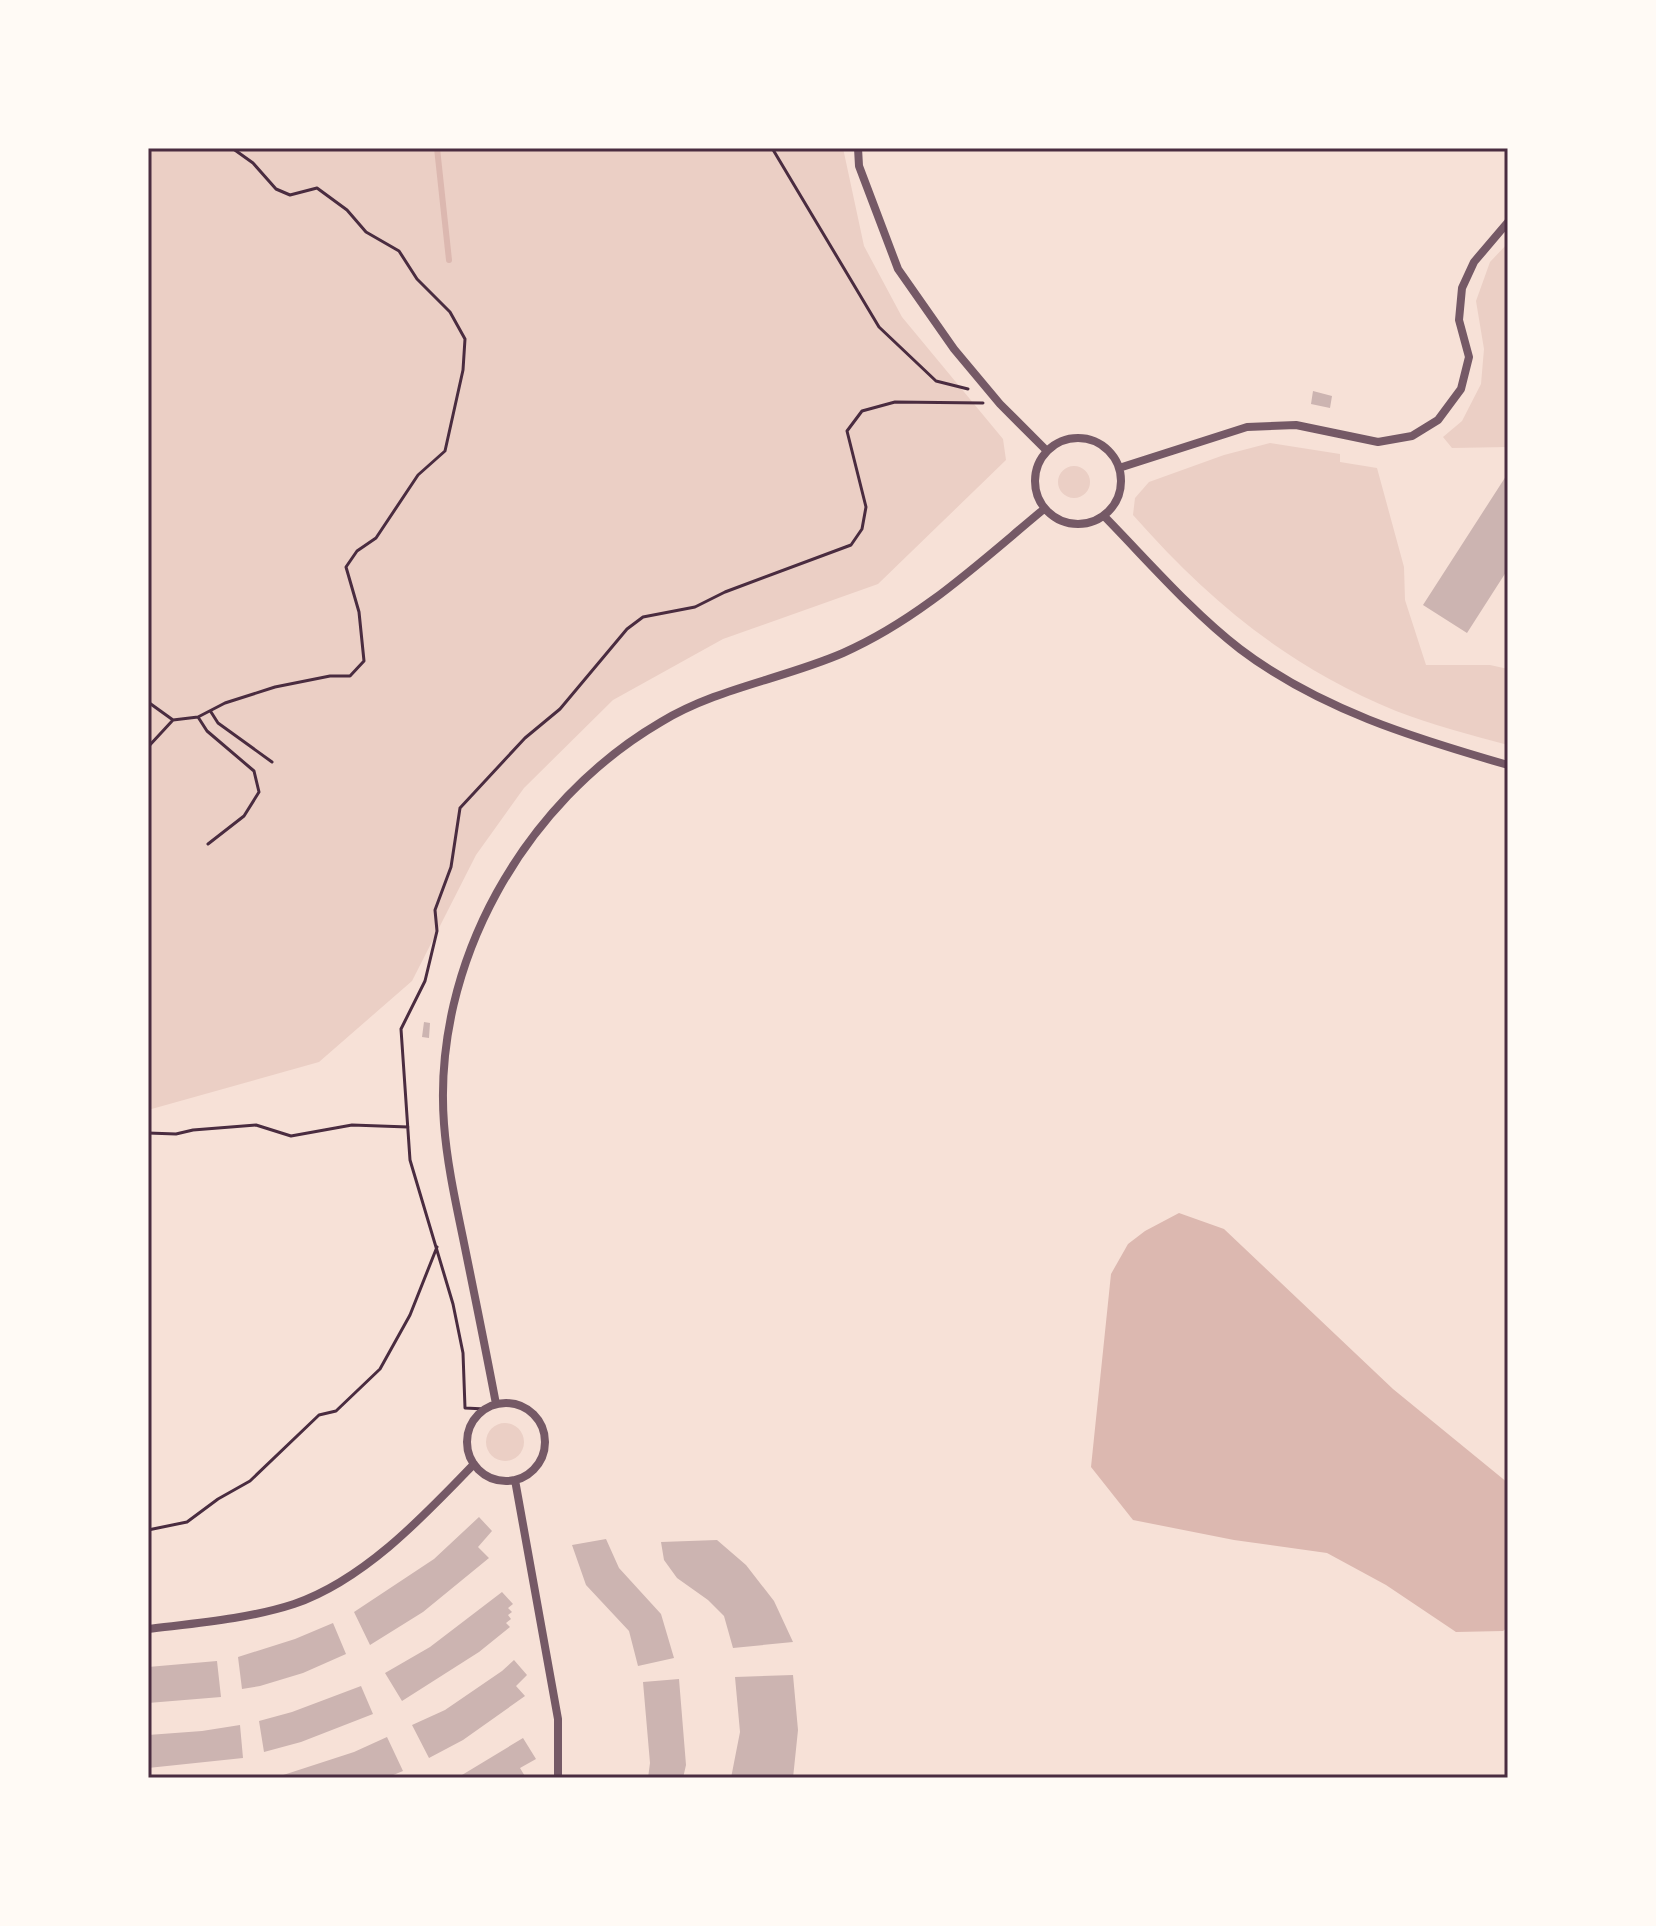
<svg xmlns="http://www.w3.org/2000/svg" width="1656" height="1926" font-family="'Sofia Sans Condensed',sans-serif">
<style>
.green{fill:#ebcfc5}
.water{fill:#dcb8b0}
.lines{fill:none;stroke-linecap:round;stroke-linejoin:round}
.stream{stroke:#dcb8b0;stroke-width:6}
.building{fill:#ccb4b1}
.path{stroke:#4a2c40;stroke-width:3}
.minor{stroke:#755966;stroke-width:8}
.neatline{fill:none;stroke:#4a2c40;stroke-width:3}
</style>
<rect width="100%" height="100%" fill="#f7e1d7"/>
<path class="green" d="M 148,148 L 843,148 L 864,246 L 902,317 L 1003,439 L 1006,460 L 878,584 L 723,639 L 613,700 L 524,788 L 476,855 L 412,981 L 319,1062 L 148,1110 Z
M 1508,243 L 1508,447 L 1452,448 L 1443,437 L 1462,421 L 1481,384 L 1484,349 L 1476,301 L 1490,262 Z
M 1270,443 L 1340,454 L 1340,462 L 1377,468 L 1404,567 L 1405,600 L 1426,665 L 1490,665 L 1508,669 L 1508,745 C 1471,735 1432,725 1396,711 C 1286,665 1211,603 1133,515 L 1135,498 L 1149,482 L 1224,455 Z
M1058 482a16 16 0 1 1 32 0a16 16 0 1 1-32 0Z
M486 1442a19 19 0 1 1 38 0a19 19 0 1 1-38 0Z"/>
<path class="water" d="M 1179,1213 L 1224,1229 L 1393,1389 L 1508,1483 L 1508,1627 L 1503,1631 L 1456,1632 L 1386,1585 L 1327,1553 L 1234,1540 L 1133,1520 L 1091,1467 L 1111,1274 L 1128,1244 L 1145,1231 Z"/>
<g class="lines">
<path class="stream" d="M 437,148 L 449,260"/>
</g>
<path class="building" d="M 1313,391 L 1332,396 L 1330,408 L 1311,404 Z
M 1508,473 L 1508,569 L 1467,633 L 1423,605 Z
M 424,1022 L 430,1023 L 429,1038 L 422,1037 Z
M 479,1517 L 492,1531 L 478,1547 L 489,1558 L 423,1612 L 370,1645 L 354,1612 L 434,1559 Z
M 606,1539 L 619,1568 L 661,1614 L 674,1658 L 638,1666 L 629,1631 L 586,1585 L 572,1545 Z
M 717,1540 L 746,1565 L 774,1601 L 793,1642 L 733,1648 L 724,1616 L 708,1600 L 677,1578 L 664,1560 L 661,1542 Z
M 502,1592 L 513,1604 L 508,1608 L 512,1612 L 508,1615 L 511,1619 L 506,1623 L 510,1627 L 479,1652 L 402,1701 L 385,1673 L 430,1647 Z
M 333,1623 L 346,1654 L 303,1673 L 260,1686 L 242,1689 L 238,1657 L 295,1639 Z
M 514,1660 L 527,1675 L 516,1686 L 525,1696 L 463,1740 L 429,1758 L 412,1725 L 445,1710 L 502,1671 Z
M 217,1661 L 221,1697 L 148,1703 L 148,1667 Z
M 793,1675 L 798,1730 L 793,1778 L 731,1778 L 740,1732 L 735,1677 Z
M 679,1679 L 686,1765 L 683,1778 L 648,1778 L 650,1763 L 643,1682 Z
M 361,1686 L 373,1714 L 301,1742 L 264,1752 L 259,1721 L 292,1712 Z
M 240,1725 L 243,1758 L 148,1768 L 148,1735 L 202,1731 Z
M 387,1737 L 403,1771 L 386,1778 L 274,1778 L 354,1752 Z
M 523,1738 L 536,1759 L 520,1768 L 526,1778 L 457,1778 Z"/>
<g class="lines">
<path class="path" d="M 772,148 L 879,327 L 936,381 L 968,389
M 148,702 L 173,720 L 148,747
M 211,712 L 218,723 L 272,762
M 198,717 L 207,731 L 254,771 L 259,792 L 244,816 L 208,844
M 173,720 L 198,717 L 225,703 L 275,687 L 330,676 L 350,676 L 364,661 L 359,612 L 346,567 L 357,551 L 376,538 L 418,475 L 445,451 L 463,370 L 465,339 L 450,312 L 417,279 L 399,251 L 366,232 L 347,210 L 317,188 L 290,195 L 276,189 L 253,163 L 232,148
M 148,1133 L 176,1134 L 193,1130 L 256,1125 L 291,1136 L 352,1125 L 408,1127
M 485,1409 L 465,1408 L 463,1353 L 453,1304 L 410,1160 L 401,1029 L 425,981 L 437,931 L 435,910 L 451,867 L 460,808 L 525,738 L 560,709 L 627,629 L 643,617 L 695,607 L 725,592 L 851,545 L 862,529 L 866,507 L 847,431 L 862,411 L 895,402 L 983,403
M 148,1530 L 187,1522 L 218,1499 L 250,1481 L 319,1415 L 336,1411 L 380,1369 L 410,1315 L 437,1247"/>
<path class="minor" d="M 858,148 L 859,166 L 898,269 L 954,349 L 1000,404 L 1047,451
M1035 481a43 43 0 1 1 86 0a43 43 0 1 1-86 0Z
M 1119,468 L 1247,427 L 1296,425 L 1378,442 L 1412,436 L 1438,420 L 1461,389 L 1469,357 L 1459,320 L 1462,288 L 1474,262 L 1508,222
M 1104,516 C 1147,560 1192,612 1240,649 C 1319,709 1414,738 1508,765
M467 1442a39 39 0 1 1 78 0a39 39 0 1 1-78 0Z
M 496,1404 C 486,1351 475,1297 464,1243 C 456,1204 447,1164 444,1124 C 432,964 524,802 661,722 C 717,688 783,679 843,653 C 920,619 980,562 1044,509
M 515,1480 L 558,1719 L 558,1778
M 148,1629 C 197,1623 248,1619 294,1604 C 364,1580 424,1516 474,1464"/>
</g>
<rect width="1656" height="1926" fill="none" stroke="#fffaf5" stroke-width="300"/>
<rect x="150" y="150" width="1356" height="1626" class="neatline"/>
</svg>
